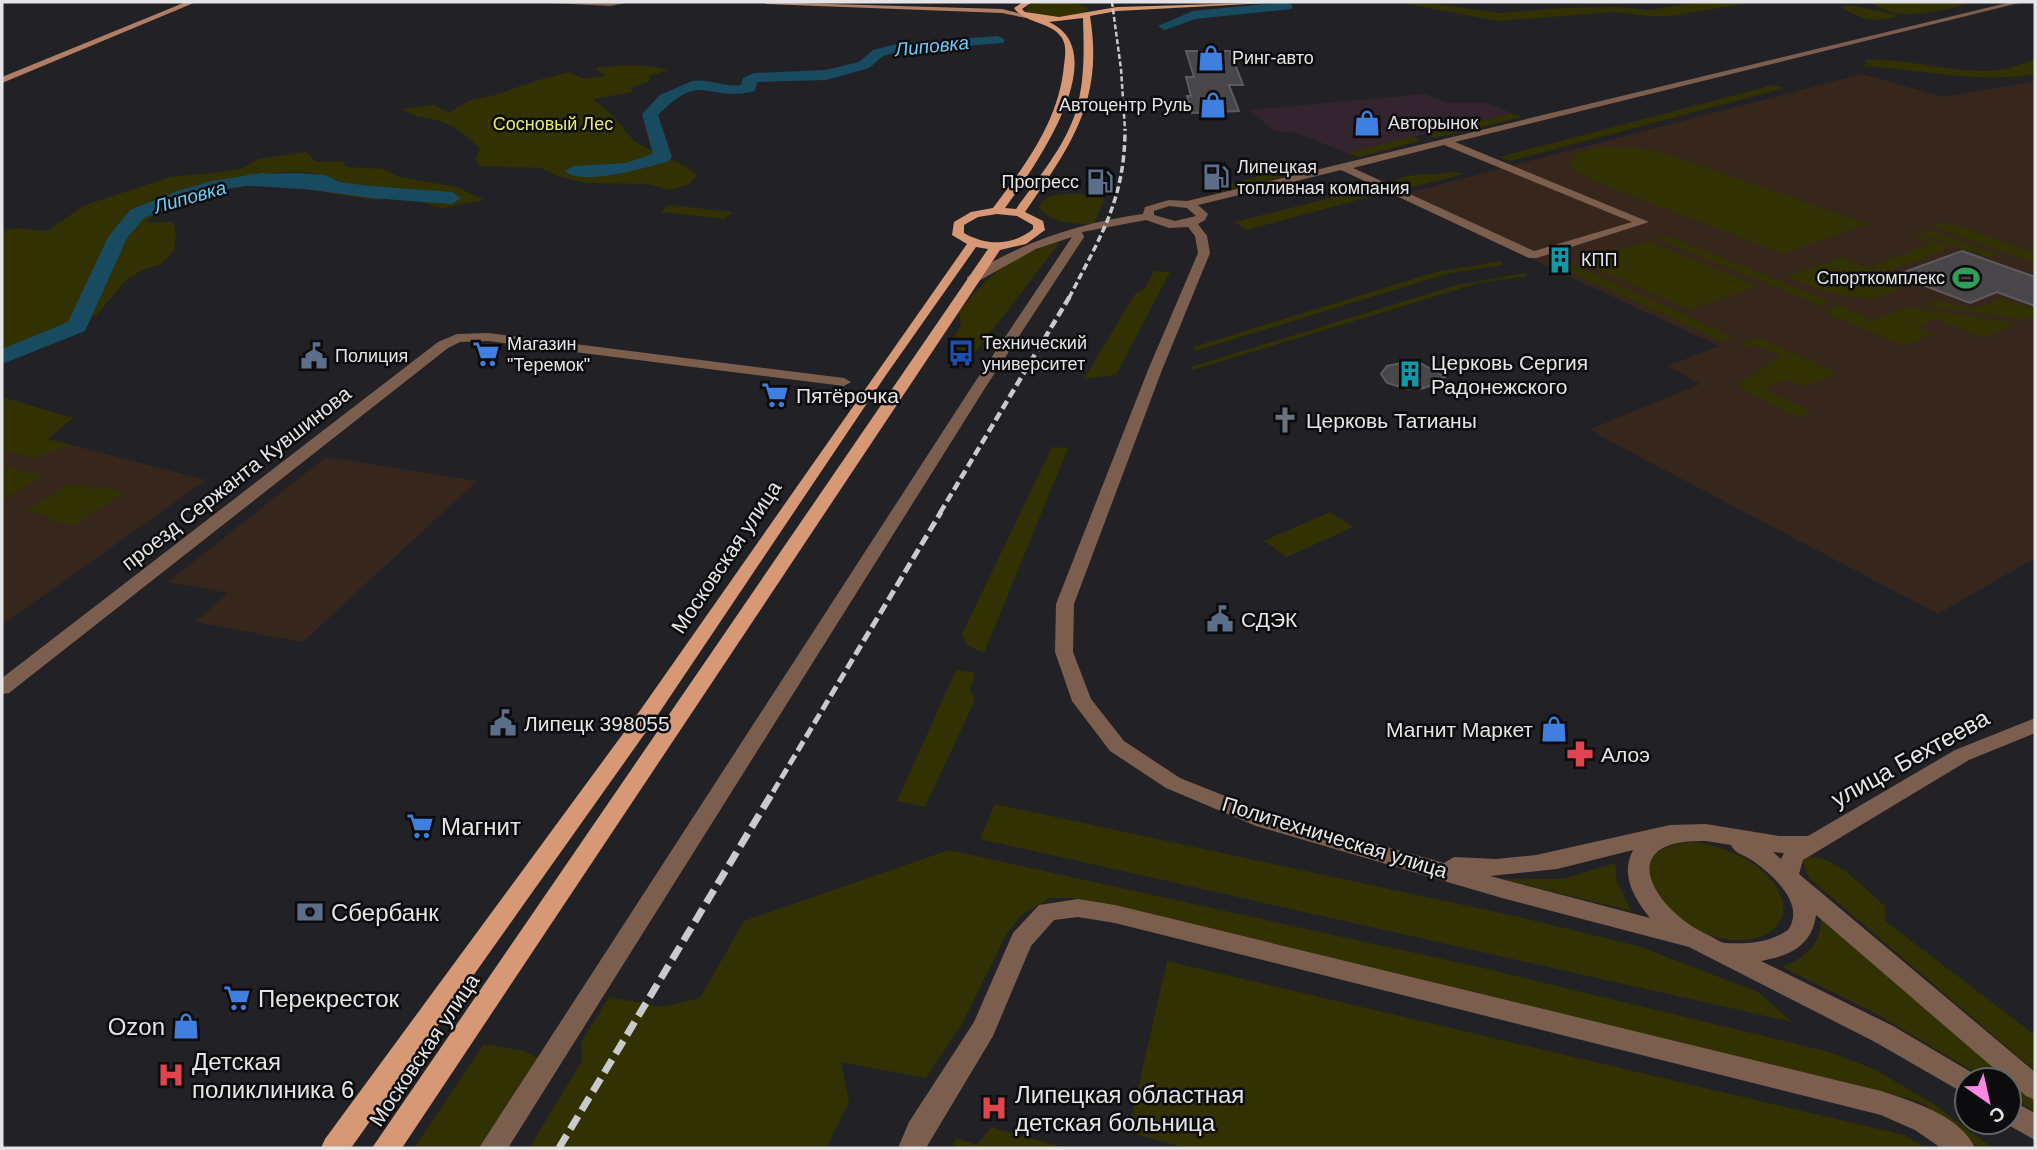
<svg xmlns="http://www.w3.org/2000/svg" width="2037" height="1150" font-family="Helvetica,sans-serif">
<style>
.commercial{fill:#34242f}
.education{fill:#36261c}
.green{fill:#313103}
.water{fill:#194b60}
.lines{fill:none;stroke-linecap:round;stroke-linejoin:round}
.river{fill:#194b60;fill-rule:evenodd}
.building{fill:#494649;stroke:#5e5a5e;stroke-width:2}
.street{fill:#7c5e4e;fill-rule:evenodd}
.secondary{fill:#af7e65;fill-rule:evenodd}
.primary{fill:#d79876;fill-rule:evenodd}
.rail-far4{stroke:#cacacc;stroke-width:2.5;stroke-dasharray:5 2.5;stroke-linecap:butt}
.rail-far3{stroke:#cacacc;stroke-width:3.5;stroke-dasharray:7 3.5;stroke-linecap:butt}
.rail-far2{stroke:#cacacc;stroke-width:4.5;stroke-dasharray:9 4.5;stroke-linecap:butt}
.rail-far1{stroke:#cacacc;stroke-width:5;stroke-dasharray:11 5;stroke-linecap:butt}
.rail{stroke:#cacacc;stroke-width:7;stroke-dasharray:15 7;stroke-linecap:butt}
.labels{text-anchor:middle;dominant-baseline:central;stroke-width:5;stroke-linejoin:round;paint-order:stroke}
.far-poi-label{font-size:18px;fill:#e5e5e7;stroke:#0c0c0e;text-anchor:start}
.far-park-label{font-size:18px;fill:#e6ea7a;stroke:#0c0c0e}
.far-water-label{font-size:19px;font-style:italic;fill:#6dcdf7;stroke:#0c0c0e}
.poi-label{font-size:21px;fill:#e5e5e7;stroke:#0c0c0e;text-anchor:start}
.street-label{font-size:21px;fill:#e5e5e7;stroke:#0c0c0e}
.near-street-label{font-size:24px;fill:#e5e5e7;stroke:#0c0c0e}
.near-poi-label{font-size:24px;fill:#e5e5e7;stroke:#0c0c0e;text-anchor:start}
</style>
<rect width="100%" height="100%" fill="#222226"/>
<path class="commercial" d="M 1425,94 L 1446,103 L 1486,103 L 1512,113 L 1347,153 L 1291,131 L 1278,132 L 1272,129 L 1249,110 Z"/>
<path class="education" d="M 1862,74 L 1944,97 L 2035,81 L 2035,558 L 1938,614 L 1604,438 L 1591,429 L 1700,384 L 1668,366 L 1719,346 L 1396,196 Z
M 2,397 L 73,418 L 48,439 L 206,480 L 2,625 Z
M 326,457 L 477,481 L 303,642 L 195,622 L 228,593 L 168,582 Z"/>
<path class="green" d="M 1040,2 L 1074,2 L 1089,9 C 1075,22 1041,19 1025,10 L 1029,5 Z
M 1397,2 L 1424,2 L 1500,13 L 1562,8 L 1618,7 L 1650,10 L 1700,2 L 1755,2 L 1671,16 L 1649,16 L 1615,12 L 1498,21 Z
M 1874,2 L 1976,2 C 1941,10 1904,24 1871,3 Z
M 1849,5 L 1894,14 L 1899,16 C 1870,24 1863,19 1840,7 Z
M 1863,60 C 1908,57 1953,75 1999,70 C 2011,69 2023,62 2035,60 L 2035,74 C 1978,84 1920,69 1863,66 L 1868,63 Z
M 624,65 L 650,66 L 669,70 L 649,76 L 650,81 L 630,88 L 633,92 L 593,99 L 611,114 L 634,141 L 663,157 L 681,164 L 697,175 L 690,184 L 670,190 L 647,184 L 585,183 L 560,177 L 541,168 L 480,166 L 475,160 L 480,149 C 467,135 454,125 436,120 C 424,117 413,117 403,109 L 434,105 L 449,113 L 470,100 L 495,95 L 542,79 L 570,72 L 584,79 L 605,76 L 595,68 Z
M 1773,85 L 1785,88 L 1510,161 L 1499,157 Z
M 1512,113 L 1522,117 L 1434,138 L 1426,134 Z
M 1413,136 L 1420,141 L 1359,157 L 1347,153 Z
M 1599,147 L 1638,148 L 1668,154 L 1868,224 L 1783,254 L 1593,181 L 1571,167 L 1569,160 L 1578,152 Z
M 306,152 L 316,162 L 342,161 L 346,167 L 384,169 L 399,177 L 457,187 L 484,200 L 442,208 L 411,199 L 399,197 L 374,200 L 324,192 L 341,182 C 302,164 254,174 213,184 L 219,185 L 222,190 L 169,206 L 145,222 L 173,222 L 176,236 L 174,251 L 161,264 L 142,270 L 125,281 L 97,315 L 36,335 L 19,347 L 2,353 L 2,233 L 12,228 L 47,231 L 85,205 L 170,177 L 223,172 L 243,168 L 258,159 Z
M 1285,169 L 1302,169 L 1303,172 L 1216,194 L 1209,190 Z
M 1451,172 L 1464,174 L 1400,190 L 1389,185 C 1406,170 1432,177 1451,172 Z
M 1366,189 L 1383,193 L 1247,230 L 1234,222 Z
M 1079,194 L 1105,197 L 1094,224 C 1076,224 1049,224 1039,207 C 1046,192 1065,194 1079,194 Z
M 669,205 L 733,212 L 724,219 L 660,212 Z
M 1940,223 L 1953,224 L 2035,253 L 2035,263 L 1934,227 Z
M 1919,230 L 1934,232 L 1999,255 L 1991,258 L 1916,232 Z
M 1913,234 L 1952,247 L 1886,272 L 1846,257 L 1873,266 L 1932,243 L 1910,235 Z
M 1668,236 L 1831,302 L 1821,306 L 1658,239 Z
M 1648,241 L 1757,286 L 1690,310 L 1581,262 Z
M 1060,242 L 974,354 L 955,348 L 950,342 L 961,326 L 959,312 C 987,275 1014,254 1060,242 Z
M 1841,257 L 1897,280 L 1903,287 L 1875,299 L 1827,293 L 1787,277 Z
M 1501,261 L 1503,265 L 1450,273 L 1195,351 L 1193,347 L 1436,272 Z
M 1573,264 L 1733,337 L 1722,341 L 1562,268 Z
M 1154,271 L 1170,272 L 1116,375 L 1084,379 L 1135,294 L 1145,288 Z
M 1525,273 L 1528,276 L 1479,283 L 1193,370 L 1190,367 L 1457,285 Z
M 2003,298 L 2035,309 L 2035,318 L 2023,319 L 1922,305 L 1937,300 L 1974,309 Z
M 1838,305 L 1874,320 L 1907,307 L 2017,323 L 1983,338 L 1935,319 L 1918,327 L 1935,334 L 1908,345 L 1899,344 L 1823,312 Z
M 1753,338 L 1761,339 L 1838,373 L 1803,387 L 1786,379 L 1763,389 L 1812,412 L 1797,417 L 1740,388 L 1740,383 L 1781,356 L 1757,345 L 1748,348 L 1740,345 Z
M 2,397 L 73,418 L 47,439 L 70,445 L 34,458 L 2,450 Z
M 1052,447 L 1068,448 L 984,653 L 967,645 L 962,634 Z
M 2,466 L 43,475 L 2,500 Z
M 69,484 L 95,489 L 99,487 L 125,492 L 73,526 L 47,520 L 51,517 L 27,511 Z
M 1330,512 L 1353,527 L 1287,557 L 1264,541 Z
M 956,670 L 975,673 L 970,690 L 975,700 L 925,807 L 897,801 Z
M 995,804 L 1519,917 L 1638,946 L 1758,992 L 1792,1022 L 980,839 Z
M 1693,842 C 1720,846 1746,855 1766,874 C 1802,911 1778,942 1733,940 C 1675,938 1598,849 1693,842 Z
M 949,850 L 1483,968 L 1829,1052 L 1874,1069 L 1932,1103 L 1993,1148 L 1978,1148 L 1924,1104 L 1907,1098 L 1075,898 L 1050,898 L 1021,915 L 1006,935 L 962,1024 L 926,1078 L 841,1062 L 849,1102 L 826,1148 L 529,1148 L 582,1061 L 581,1042 L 609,997 L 662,1007 L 700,998 L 744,921 Z
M 1809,857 C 1837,856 1864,889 1885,906 L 1885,921 L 2035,1035 L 2035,1071 L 1809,878 L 1802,861 Z
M 1615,863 L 1617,883 L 1632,911 L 1502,879 L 1563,879 Z
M 1821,919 L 2035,1099 L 2035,1112 L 2009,1094 L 2009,1080 L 1988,1080 L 1875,1013 L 1782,967 C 1805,957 1821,946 1821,919 Z
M 1167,961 L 1904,1135 L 1926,1148 L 1187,1148 L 1128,1132 Z
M 484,1044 L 525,1051 L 539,1059 L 481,1148 L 414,1148 Z
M 991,1127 L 1065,1148 L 952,1148 L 956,1138 L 977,1145 Z"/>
<path class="water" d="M 297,173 L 325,175 L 342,183 L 317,190 L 222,184 L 222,182 L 251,174 Z"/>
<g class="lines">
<path class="river" d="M 1286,2 L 1293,6 L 1291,9 L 1195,19 L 1165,30 L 1158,26 L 1193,11 Z
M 998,36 L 1005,40 L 1003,43 L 901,51 L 883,56 L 869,68 L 826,80 L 757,82 L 755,91 C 732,97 721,92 700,90 C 685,89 668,105 658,115 L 672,157 L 669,161 C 649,167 580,187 565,171 L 574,166 L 626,163 L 653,154 L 642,114 L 660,95 L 692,81 C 706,78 724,87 741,85 L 743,78 L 754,73 L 826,70 L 859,62 L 873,50 L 901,43 Z
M 263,173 L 371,186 L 452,192 L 461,198 L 452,204 L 371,198 L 263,183 L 221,190 L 191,199 L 144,218 L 127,238 L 85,331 L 2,364 L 2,349 L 68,322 L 108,237 L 130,210 L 177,191 L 212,181 Z"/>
</g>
<path class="building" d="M 1186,51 L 1230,51 L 1243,85 L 1229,85 L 1239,111 L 1192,113 L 1187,96 L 1191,96 L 1186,77 L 1194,77 Z
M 1962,251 L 2035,277 L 2035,306 L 1997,292 L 1970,303 L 1896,275 Z
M 1415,360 L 1445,377 L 1434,381 L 1438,383 L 1421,389 L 1416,387 L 1408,389 L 1387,383 L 1381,374 L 1387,366 Z"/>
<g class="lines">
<path class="street" d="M 531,2 L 631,2 L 610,6 Z
M 2011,2 L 2023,2 L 1455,142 L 1649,222 L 1537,258 L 1529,258 L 1341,170 L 1198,205 L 1208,214 L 1205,220 L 1198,224 L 1207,236 L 1210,253 L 1162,370 L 1074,604 L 1073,652 L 1091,699 L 1124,741 L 1180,778 L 1270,814 L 1444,863 L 1454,857 L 1496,859 L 1536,855 L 1670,825 L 1706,824 L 1779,836 L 1808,836 L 1955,750 L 2035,718 L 2035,733 L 1969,760 L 1803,860 L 1799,874 L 2035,1072 L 2035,1100 L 2026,1096 L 1816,915 C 1812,946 1789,956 1761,961 L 1893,1026 L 1976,1075 L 1979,1080 L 1967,1080 L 1967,1095 L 1875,1042 L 1689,947 L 1502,898 L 1256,826 L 1166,788 L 1110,751 L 1072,701 L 1055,652 L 1056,604 L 1148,370 L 1198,253 L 1195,236 L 1188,227 L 1169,228 L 1146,220 L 1082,232 L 1084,237 L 987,385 L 508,1148 L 479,1148 L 973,385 L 1072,237 L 1036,249 L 975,283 L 967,283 L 967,277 C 1021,242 1079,223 1143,214 L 1145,207 L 1169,200 L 1187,201 ZM 1444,145 L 1632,222 L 1534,251 L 1353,168 ZM 1169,206 L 1187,208 L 1196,216 L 1175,221 L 1154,215 L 1154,211 ZM 1706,841 L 1731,845 C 1735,854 1745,855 1753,861 C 1773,875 1806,904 1788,930 C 1769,943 1747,944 1726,943 C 1720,943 1712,936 1706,934 C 1652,908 1612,838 1706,841 ZM 1633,850 C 1620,875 1634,898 1650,918 L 1490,876 L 1557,869 ZM 1773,852 L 1784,853 L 1781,859 Z
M 488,333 L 844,378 L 851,382 L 844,386 L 488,341 L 460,342 L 448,348 L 9,693 L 2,694 L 2,678 L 438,342 L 457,334 Z
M 1078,899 L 1115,905 L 1881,1091 C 1912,1101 1961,1116 1975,1148 L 1941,1148 L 1915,1130 L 1881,1115 L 1115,923 L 1078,917 L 1054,920 L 1031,946 L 993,1036 L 926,1148 L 898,1148 L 909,1122 L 974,1022 L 1013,933 L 1039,905 Z
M 2009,1099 L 2035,1113 L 2035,1140 L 2003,1122 L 2009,1122 Z"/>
<path class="secondary" d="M 186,2 L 196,2 L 2,83 L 2,77 Z
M 762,2 L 1002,9 L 1030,16 L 1026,18 L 1002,13 L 766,4 Z"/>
<path class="primary" d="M 1023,2 L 1032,2 L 1022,9 L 1025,12 L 1059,17 L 1117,7 L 1288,2 L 1117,11 L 1090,16 C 1104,101 1071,145 1025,212 L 1043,221 L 1045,230 L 1026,244 L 1000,250 L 402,1148 L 372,1148 L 988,249 L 976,247 L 886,375 L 653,722 L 351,1148 L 321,1148 L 325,1139 L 639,712 L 967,244 L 952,235 L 954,222 L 971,212 L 993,208 C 1026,164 1059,121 1064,65 C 1065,57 1067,46 1062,38 C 1051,21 1025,24 1014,8 ZM 1083,18 C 1084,49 1085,81 1076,111 C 1065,147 1037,179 1016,209 L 1005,208 C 1031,172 1117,53 1049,22 ZM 997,214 L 1017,216 L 1033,225 L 1033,229 C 1013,246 986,246 964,233 L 964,225 L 978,217 Z"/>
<path class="rail-far4" d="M 1112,2 L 1121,69 L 1125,130"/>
<path class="rail-far3" d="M 1069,298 C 1100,237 1125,200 1125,129"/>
<path class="rail-far2" d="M 940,513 L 1070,296"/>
<path class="rail-far1" d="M 773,792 L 941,512"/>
<path class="rail" d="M 559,1148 L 774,790"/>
</g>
<defs>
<g id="shop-bare" transform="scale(2.1)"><path d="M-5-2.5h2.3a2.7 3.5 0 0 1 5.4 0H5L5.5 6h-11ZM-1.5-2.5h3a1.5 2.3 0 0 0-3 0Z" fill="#3f7fe0" stroke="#0c0c0e" stroke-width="2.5" paint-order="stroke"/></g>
<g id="fuel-bare" transform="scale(2.1)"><path d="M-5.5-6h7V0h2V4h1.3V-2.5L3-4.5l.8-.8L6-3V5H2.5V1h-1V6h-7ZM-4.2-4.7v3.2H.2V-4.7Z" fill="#5c6f8a" stroke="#0c0c0e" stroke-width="2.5" paint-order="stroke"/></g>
<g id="building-bare" transform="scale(2.1)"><path d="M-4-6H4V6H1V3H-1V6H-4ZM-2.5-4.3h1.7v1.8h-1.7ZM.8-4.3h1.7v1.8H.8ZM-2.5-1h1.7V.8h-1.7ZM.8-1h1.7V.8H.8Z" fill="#0f9aa8" stroke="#0c0c0e" stroke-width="2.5" paint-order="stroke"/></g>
<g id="stadium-bare" transform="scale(2.1)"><path d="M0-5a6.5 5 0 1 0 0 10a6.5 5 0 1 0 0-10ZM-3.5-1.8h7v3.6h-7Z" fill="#2e9e5b" stroke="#0c0c0e" stroke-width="2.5" paint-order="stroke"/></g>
<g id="bus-bare" transform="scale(2.1)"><path d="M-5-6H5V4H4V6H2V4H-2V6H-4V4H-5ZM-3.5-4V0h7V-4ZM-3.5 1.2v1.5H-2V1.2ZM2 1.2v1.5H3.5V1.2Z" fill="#1a4fb4" stroke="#0c0c0e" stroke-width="2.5" paint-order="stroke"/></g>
<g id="supermarket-bare" transform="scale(2.1)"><path d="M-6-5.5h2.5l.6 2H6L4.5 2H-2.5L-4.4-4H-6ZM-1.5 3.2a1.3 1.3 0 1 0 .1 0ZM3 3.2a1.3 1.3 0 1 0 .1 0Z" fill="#3f7fe0" stroke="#0c0c0e" stroke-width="2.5" paint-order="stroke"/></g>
<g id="civic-bare" transform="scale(2.1)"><path d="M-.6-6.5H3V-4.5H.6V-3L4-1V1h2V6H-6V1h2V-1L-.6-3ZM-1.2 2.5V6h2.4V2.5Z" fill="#5c6f8a" stroke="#0c0c0e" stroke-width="2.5" paint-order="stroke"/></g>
<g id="church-bare" transform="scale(2.1)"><path d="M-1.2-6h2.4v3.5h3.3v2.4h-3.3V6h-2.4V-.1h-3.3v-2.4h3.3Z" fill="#6b7280" stroke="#0c0c0e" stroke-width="2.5" paint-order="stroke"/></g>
<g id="pharmacy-bare" transform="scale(2.1)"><path d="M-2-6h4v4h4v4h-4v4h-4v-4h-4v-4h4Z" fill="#e0444e" stroke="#0c0c0e" stroke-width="2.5" paint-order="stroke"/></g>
<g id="bank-bare" transform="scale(2.1)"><path d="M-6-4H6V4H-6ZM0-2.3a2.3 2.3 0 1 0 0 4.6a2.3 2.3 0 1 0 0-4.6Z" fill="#5c6f8a" stroke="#0c0c0e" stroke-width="2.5" paint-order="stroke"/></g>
<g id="hospital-bare" transform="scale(2.1)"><path d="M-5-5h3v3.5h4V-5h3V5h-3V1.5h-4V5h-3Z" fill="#e0444e" stroke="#0c0c0e" stroke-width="2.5" paint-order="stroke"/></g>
</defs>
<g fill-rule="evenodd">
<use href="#shop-bare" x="1211" y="58"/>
<use href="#shop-bare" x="1213" y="105"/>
<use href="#shop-bare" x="1367" y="123"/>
<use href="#fuel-bare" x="1216" y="177"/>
<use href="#fuel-bare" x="1100" y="182"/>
<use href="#building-bare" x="1560" y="260"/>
<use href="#stadium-bare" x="1966" y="278"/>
<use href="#bus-bare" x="961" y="353"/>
<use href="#supermarket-bare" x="486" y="354"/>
<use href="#civic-bare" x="314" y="356"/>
<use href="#building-bare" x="1410" y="374"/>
<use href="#supermarket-bare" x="775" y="395"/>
<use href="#church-bare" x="1285" y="420"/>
<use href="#civic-bare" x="1220" y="619"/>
<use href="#civic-bare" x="503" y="723"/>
<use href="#shop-bare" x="1554" y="729"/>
<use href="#pharmacy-bare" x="1580" y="754"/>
<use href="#supermarket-bare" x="420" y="826"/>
<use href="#bank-bare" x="310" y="912"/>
<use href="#supermarket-bare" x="237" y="998"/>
<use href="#shop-bare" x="186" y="1026"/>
<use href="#hospital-bare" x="171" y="1075"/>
<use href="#hospital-bare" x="994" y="1108"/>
</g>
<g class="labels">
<g class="far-poi-label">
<text x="1232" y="58">Ринг-авто</text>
<text x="1192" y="105" text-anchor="end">Автоцентр Руль</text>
<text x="1388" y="123">Авторынок</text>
<text x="1237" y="167">Липецкая<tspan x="1237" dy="21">топливная компания</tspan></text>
<text x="1079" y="182" text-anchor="end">Прогресс</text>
<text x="1581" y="260">КПП</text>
<text x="1945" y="278" text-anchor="end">Спорткомплекс</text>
<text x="982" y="343">Технический<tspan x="982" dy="21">университет</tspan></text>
<text x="507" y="344">Магазин<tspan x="507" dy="21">"Теремок"</tspan></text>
<text x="335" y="356">Полиция</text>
</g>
<g class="far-park-label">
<text x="553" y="124">Сосновый Лес</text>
</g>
<g class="far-water-label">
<text transform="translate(932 46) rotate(-6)">Липовка</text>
<text transform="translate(190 197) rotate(-16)">Липовка</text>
</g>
<g class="poi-label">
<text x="1431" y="362">Церковь Сергия<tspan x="1431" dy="24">Радонежского</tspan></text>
<text x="796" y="395">Пятёрочка</text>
<text x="1306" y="420">Церковь Татианы</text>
<text x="1241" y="619">СДЭК</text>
<text x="524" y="723">Липецк 398055</text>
<text x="1533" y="729" text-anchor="end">Магнит Маркет</text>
<text x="1601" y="754">Алоэ</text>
</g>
<g class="street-label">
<text transform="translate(236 478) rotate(-38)">проезд Сержанта Кувшинова</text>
<text transform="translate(726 557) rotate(-56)">Московская улица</text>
<text transform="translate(1335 837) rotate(17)">Политехническая улица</text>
<text transform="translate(424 1050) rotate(-56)">Московская улица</text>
</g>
<g class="near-street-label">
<text transform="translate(1910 758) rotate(-29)">улица Бехтеева</text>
</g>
<g class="near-poi-label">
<text x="441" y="826">Магнит</text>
<text x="331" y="912">Сбербанк</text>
<text x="258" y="998">Перекресток</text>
<text x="165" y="1026" text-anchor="end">Ozon</text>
<text x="192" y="1061">Детская<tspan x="192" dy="28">поликлиника 6</tspan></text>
<text x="1015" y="1094">Липецкая областная<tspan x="1015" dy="28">детская больница</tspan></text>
</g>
</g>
<rect width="2037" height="1150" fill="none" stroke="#e5e5e7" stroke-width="7"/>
<g transform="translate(1988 1101) rotate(146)"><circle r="33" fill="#0c0c0e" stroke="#636365" stroke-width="2"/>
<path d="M0-5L12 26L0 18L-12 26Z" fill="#fb87e5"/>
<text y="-10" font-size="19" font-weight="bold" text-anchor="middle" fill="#e5e5e7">С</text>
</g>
</svg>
